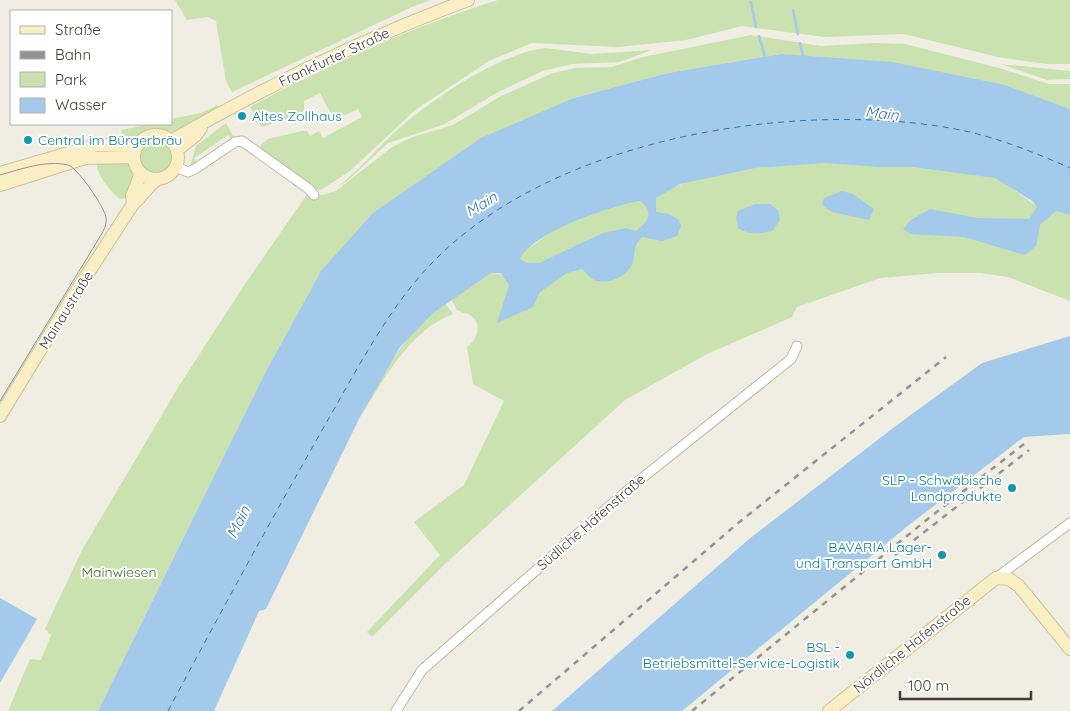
<svg xmlns="http://www.w3.org/2000/svg" width="1070" height="711" font-family="Quicksand,sans-serif">
<style>
.green{fill:#c9e2af}
.water{fill:#a3caea;fill-rule:evenodd}
.lines{fill:none;stroke-linecap:round;stroke-linejoin:round}
.stream{stroke:#a3caea;stroke-width:2.5}
.ferry{stroke:#3672a5;stroke-width:1;stroke-dasharray:6 5;stroke-linecap:butt}
.street-casing{stroke:#beb7aa;stroke-width:11}
.secondary-casing{stroke:#cdc196;stroke-width:14}
.street{stroke:#fff;stroke-width:9}
.secondary{stroke:#faefc4;stroke-width:12}
.tram{stroke:#939393;stroke-width:1}
.rail{stroke:#939393;stroke-width:2.5;stroke-dasharray:6 6;stroke-linecap:butt}
.culture-dot{fill:#0f9aa8;stroke:#fff;stroke-width:2}
.labels{text-anchor:middle;dominant-baseline:central;stroke-width:4;stroke-linejoin:round;paint-order:stroke}
.street-label{font-size:14px;fill:#423d34;stroke:#fff}
.culture-label{font-size:14px;fill:#0d838f;stroke:#fff;text-anchor:end}
.park-label{font-size:14px;fill:#436e2c;stroke:#fff}
.water-label{font-size:15px;font-style:italic;fill:#3672a5;stroke:#fff}
</style>
<rect width="100%" height="100%" fill="#f0ede3"/>
<path class="green" d="M 175,0 L 431,0 L 414,6 L 232,92 L 226,81 L 216,21 L 208,17 L 187,20 Z
M 498,0 L 1070,0 L 1070,64 L 1046,64 L 998,57 L 904,34 L 825,37 L 742,26 L 686,40 L 619,47 L 532,43 L 489,61 L 415,110 L 350,171 L 321,190 L 314,189 L 261,149 L 261,145 L 268,139 L 302,131 L 307,131 L 310,136 L 319,131 L 323,138 L 362,117 L 358,109 L 334,120 L 320,93 L 304,101 L 304,110 L 301,113 L 283,120 L 281,113 L 270,116 L 272,124 L 262,127 L 250,107 C 330,64 411,27 498,0 Z
M 751,35 L 821,46 L 876,43 L 905,44 L 999,68 L 1049,84 L 1070,84 L 1070,109 L 1005,85 L 781,54 L 668,73 L 574,98 L 321,271 L 265,373 L 98,711 L 8,711 L 30,659 L 41,660 L 51,635 L 45,629 L 82,550 L 179,386 L 243,287 L 308,193 L 322,195 L 336,191 L 392,147 L 413,137 L 453,125 L 501,96 L 553,73 L 575,68 L 612,67 L 643,57 Z
M 545,48 L 592,54 L 652,50 L 619,62 L 572,64 L 543,71 L 498,92 L 445,124 L 388,143 L 347,181 L 337,187 C 359,171 375,150 395,132 C 431,100 498,54 545,48 Z
M 1001,64 L 1070,71 L 1070,79 L 1047,80 Z
M 217,105 L 219,107 L 176,132 L 154,130 L 130,140 L 109,140 L 109,138 L 122,135 L 121,130 L 150,124 L 171,124 L 171,119 L 201,113 Z
M 226,123 L 234,138 L 232,140 L 228,135 L 194,158 L 198,164 L 190,166 L 196,146 Z
M138 157a18 18 0 1 1 36 0a18 18 0 1 1-36 0Z
M 97,162 L 126,162 C 138,172 133,187 125,198 L 120,199 C 111,193 95,173 97,162 Z
M 825,162 L 913,166 L 994,176 L 1038,207 L 1040,225 L 1056,211 L 1070,215 L 1070,301 L 1008,277 L 980,273 L 938,273 L 880,278 L 797,307 L 792,317 L 707,354 L 625,400 L 445,564 L 372,637 L 367,632 L 440,555 L 414,522 L 464,485 L 504,401 L 473,384 L 467,347 C 478,339 484,322 468,314 C 464,313 460,312 457,310 L 451,299 L 491,273 L 544,278 L 632,249 L 655,214 L 653,198 C 703,167 768,167 825,162 Z
M 643,200 L 649,206 L 652,218 L 636,232 L 538,267 L 519,263 L 519,258 L 522,253 L 562,224 L 600,209 Z
M 445,303 L 453,314 C 408,331 385,379 360,417 C 385,372 402,335 445,303 Z"/>
<path class="water" d="M 781,54 L 892,62 L 1005,85 L 1070,109 L 1070,215 L 1056,211 L 1040,225 L 1036,246 L 1025,255 L 964,237 L 911,234 L 903,229 L 911,220 L 930,209 L 977,218 L 1029,219 L 1037,207 L 1032,201 L 995,178 L 914,167 L 880,167 L 825,163 L 755,168 L 680,184 L 656,198 L 656,212 L 669,214 L 679,220 L 681,226 L 677,236 L 662,241 L 642,237 C 632,248 636,250 633,262 C 629,276 607,286 594,280 C 589,277 585,272 582,269 L 567,273 L 540,292 L 533,307 L 497,323 L 509,285 L 501,273 L 491,273 L 433,313 L 400,347 L 360,417 L 266,609 L 259,611 L 214,711 L 98,711 L 265,373 L 321,271 L 373,213 L 481,138 L 574,98 L 668,73 ZM 640,201 C 655,212 648,222 636,231 L 626,228 L 603,233 L 539,263 L 527,263 L 520,259 C 533,232 610,206 640,201 Z
M 842,191 L 853,194 L 874,209 L 869,220 L 832,212 L 822,205 L 824,198 Z
M 755,204 L 770,204 L 778,210 L 780,220 L 772,231 C 760,234 748,235 738,228 L 736,218 L 738,211 Z
M 1070,336 L 1070,434 L 1024,437 L 909,525 L 682,711 L 552,711 L 749,539 L 897,425 L 982,363 Z
M 0,598 L 37,619 L 0,683 Z"/>
<g class="lines">
<path class="stream" d="M 751,2 L 756,27
M 793,10 L 798,34
M 759,36 L 765,57
M 800,43 L 803,56"/>
<path class="ferry" d="M 168,711 C 219,615 271,520 325,425 C 355,373 389,307 431,264 C 548,141 782,101 944,127 C 989,134 1029,150 1070,168"/>
<g class="street-casing">
<path id="street" d="M 176,167 L 188,172 L 195,169 L 235,142 L 242,141 L 309,189 L 314,195
M 996,578 L 1070,523
M 396,711 L 422,670 L 636,483 L 791,359 L 797,346"/>
</g>
<g class="secondary-casing">
<path id="secondary" d="M134 157a22 22 0 1 1 44 0a22 22 0 1 1-44 0Z
M 171,141 C 266,86 365,38 468,0
M 177,150 L 196,135 L 201,128
M 0,173 L 96,145 L 132,145 L 136,148
M 0,185 L 85,158 L 134,157
M 133,204 L 132,196 L 141,173
M 0,416 L 75,293 L 133,204 C 143,196 147,186 158,179
M 829,711 L 996,578 L 1009,579 L 1019,586 L 1070,649"/>
</g>
<use href="#street" class="street"/>
<use href="#secondary" class="secondary"/>
<path class="tram" d="M 0,175 C 21,169 46,160 68,165 C 78,168 104,207 106,217 C 107,224 104,230 101,235 L 0,401"/>
<path class="rail" d="M 895,555 L 1029,450
M 519,711 L 737,524 L 946,357
M 692,711 L 929,518 L 1024,444"/>
</g>
<g class="culture-dot">
<circle cx="242" cy="116" r="5"/>
<circle cx="28" cy="140" r="5"/>
<circle cx="1012" cy="488" r="5"/>
<circle cx="942" cy="555" r="5"/>
<circle cx="850" cy="655" r="5"/>
</g>
<g class="labels">
<g class="street-label">
<text transform="translate(334 57) rotate(-25)">Frankfurter Straße</text>
<text transform="translate(66 310) rotate(-58)">Mainaustraße</text>
<text transform="translate(591 522) rotate(-41)">Südliche Hafenstraße</text>
<text transform="translate(912 644) rotate(-39)">Nördliche Hafenstraße</text>
</g>
<g class="culture-label">
<text x="252" y="116" text-anchor="start">Altes Zollhaus</text>
<text x="38" y="140" text-anchor="start">Central im Bürgerbräu</text>
<text x="1002" y="480">SLP - Schwäbische<tspan x="1002" dy="16">Landprodukte</tspan></text>
<text x="932" y="547">BAVARIA Lager-<tspan x="932" dy="16">und Transport GmbH</tspan></text>
<text x="840" y="647">BSL -<tspan x="840" dy="16">Betriebsmittel-Service-Logistik</tspan></text>
</g>
<g class="park-label">
<text x="119" y="572">Mainwiesen</text>
</g>
<g class="water-label">
<text transform="translate(882 113) rotate(7)">Main</text>
<text transform="translate(481 204) rotate(-31)">Main</text>
<text transform="translate(238 522) rotate(-63)">Main</text>
</g>
</g>
<rect x="10" y="10" width="162" height="115" fill="#ffffff" stroke="#b3b1ae"/>
<rect x="20" y="26" width="25" height="8" fill="#faefc4" stroke="#b3b1ae"/>
<text x="55" y="35" font-size="15" fill="#423d34">Straße</text>
<rect x="20" y="51" width="25" height="8" fill="#939393" stroke="#b3b1ae"/>
<text x="55" y="60" font-size="15" fill="#423d34">Bahn</text>
<rect x="20" y="72" width="25" height="15" fill="#c9e2af" stroke="#b3b1ae"/>
<text x="55" y="85" font-size="15" fill="#423d34">Park</text>
<rect x="20" y="98" width="25" height="15" fill="#a3caea" stroke="#b3b1ae"/>
<text x="55" y="110" font-size="15" fill="#423d34">Wasser</text>
<path d="M900 691v8h131v-8" fill="none" stroke="#423d34" stroke-width="2.5"/>
<text x="908" y="691" font-size="15" fill="#423d34" stroke="#ffffff" stroke-width="4" paint-order="stroke">100 m</text>
</svg>
